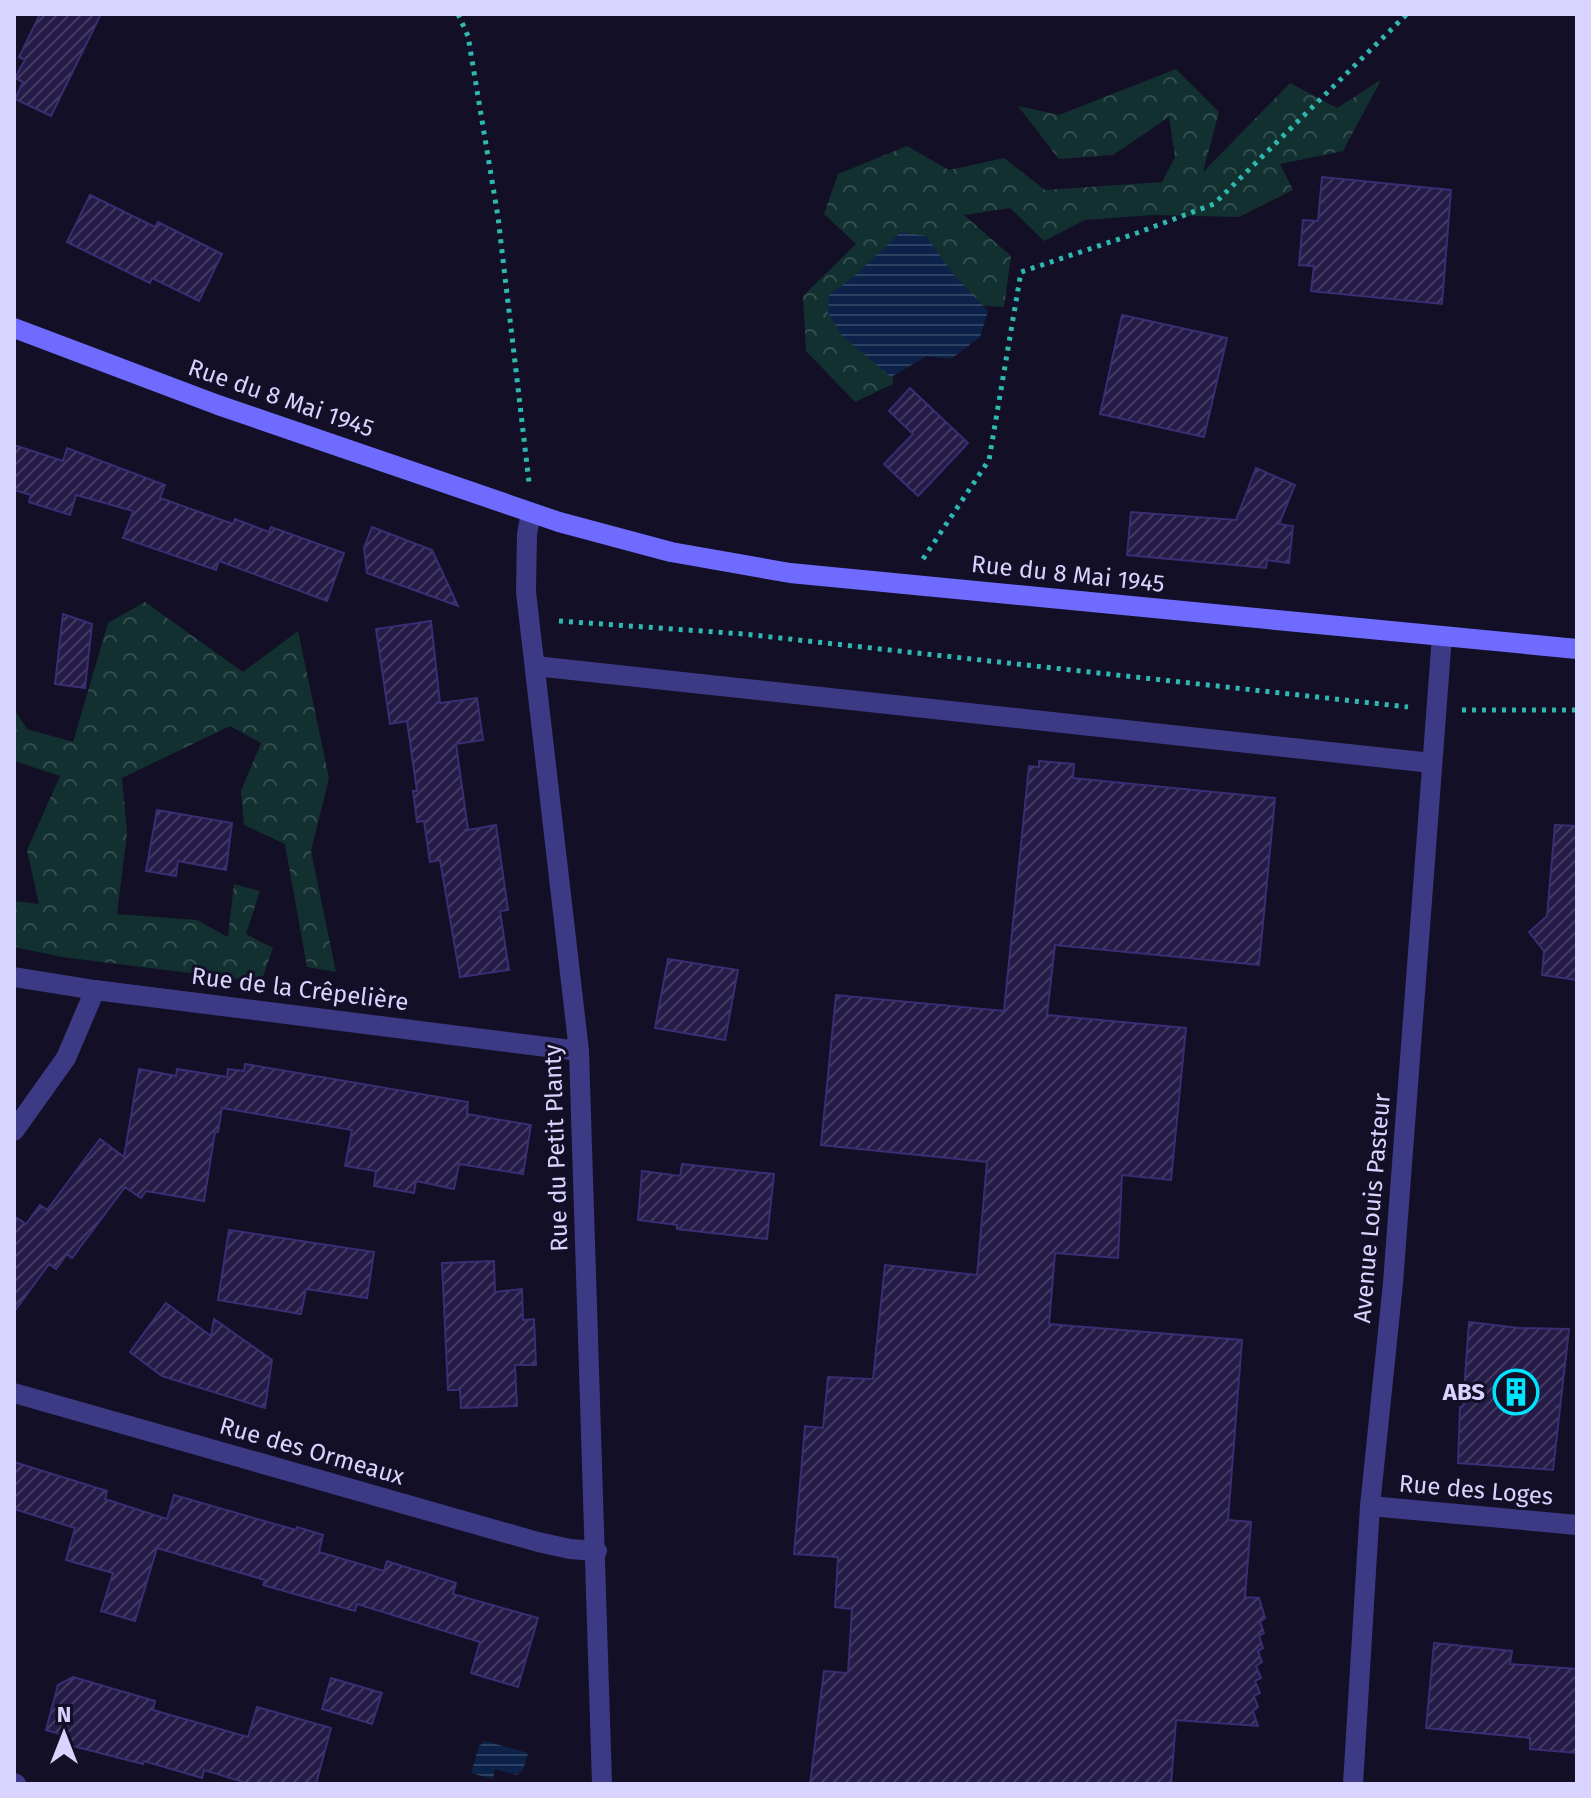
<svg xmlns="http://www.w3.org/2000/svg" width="1591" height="1798" font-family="'Fira Sans',sans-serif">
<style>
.forest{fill:url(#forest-crowns)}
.water{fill:url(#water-rules)}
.building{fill:url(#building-hatch);stroke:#3b2d73;stroke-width:2}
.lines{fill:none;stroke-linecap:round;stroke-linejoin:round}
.path{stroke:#2fb8b0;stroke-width:5;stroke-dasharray:4 6;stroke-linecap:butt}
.service{stroke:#3d3a85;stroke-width:20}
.minor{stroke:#3d3a85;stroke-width:20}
.secondary{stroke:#6f6bff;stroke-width:20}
.labels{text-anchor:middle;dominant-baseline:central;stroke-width:6;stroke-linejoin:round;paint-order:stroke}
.street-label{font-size:24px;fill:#d9d4ff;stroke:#130f26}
.poi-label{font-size:24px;font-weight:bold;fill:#d9d4ff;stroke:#130f26;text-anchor:end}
</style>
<defs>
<pattern id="forest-crowns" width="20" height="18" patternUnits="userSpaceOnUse" patternTransform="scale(2)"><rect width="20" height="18" fill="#12302f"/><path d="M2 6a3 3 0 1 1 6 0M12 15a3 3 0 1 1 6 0" fill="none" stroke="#344d4e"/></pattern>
<pattern id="water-rules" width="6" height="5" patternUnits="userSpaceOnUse" patternTransform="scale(2)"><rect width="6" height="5" fill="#0c2248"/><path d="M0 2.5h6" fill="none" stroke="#2f4163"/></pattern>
<pattern id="building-hatch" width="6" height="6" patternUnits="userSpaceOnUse" patternTransform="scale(2)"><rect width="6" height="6" fill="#241b47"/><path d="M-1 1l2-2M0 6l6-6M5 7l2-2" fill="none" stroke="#433b63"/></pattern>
</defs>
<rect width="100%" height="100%" fill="#130f26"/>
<path class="forest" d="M 1176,69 L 1219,112 L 1203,172 L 1290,83 L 1337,108 L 1381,80 L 1343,151 L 1280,164 L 1293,190 L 1239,217 L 1153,215 L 1085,220 L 1044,241 L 1010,208 L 964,215 L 1011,256 L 1004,307 L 954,304 L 892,345 L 893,384 L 855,402 L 806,351 L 803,296 L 856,244 L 824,214 L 838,174 L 907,146 L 949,170 L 1004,158 L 1045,190 L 1162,182 L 1175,157 L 1169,117 L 1113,155 L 1059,159 L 1018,106 L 1059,115 Z
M 145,602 L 243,672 L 298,631 L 329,778 L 311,851 L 336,972 L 307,967 L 285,844 L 244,825 L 241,791 L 261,743 L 230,726 L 122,778 L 127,833 L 117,914 L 197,920 L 228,937 L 234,884 L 260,891 L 246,934 L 273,948 L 261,982 L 62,957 L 14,947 L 14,901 L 39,904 L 27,850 L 60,776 L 14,761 L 14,709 L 27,729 L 73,742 L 108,623 Z"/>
<path class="water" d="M 901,232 L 926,236 L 954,275 L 988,311 L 980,337 L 951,359 L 927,356 L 891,377 L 842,336 L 828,313 L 829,295 L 853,277 Z
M 485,1741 L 528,1753 L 523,1770 L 517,1775 L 495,1769 L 493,1779 L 471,1773 L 479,1746 Z"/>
<path class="building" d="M 40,14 L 101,14 L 51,116 L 15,99 L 23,82 L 15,78 L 25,60 L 19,57 Z
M 1322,177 L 1451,190 L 1442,304 L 1311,291 L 1314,266 L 1299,265 L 1303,220 L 1318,221 Z
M 90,195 L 155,227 L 158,222 L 222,254 L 199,301 L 152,278 L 150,283 L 67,242 Z
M 1122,315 L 1227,338 L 1204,437 L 1100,414 Z
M 910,388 L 968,443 L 918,496 L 884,464 L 913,434 L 889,411 Z
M 14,445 L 63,461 L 67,448 L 165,485 L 160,498 L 233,524 L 235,519 L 269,532 L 271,527 L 344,553 L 327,601 L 219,561 L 216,570 L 123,538 L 133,511 L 76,495 L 70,515 L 29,502 L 31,495 L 14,490 Z
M 1256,468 L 1295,485 L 1279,524 L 1293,526 L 1289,563 L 1267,560 L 1266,568 L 1127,555 L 1131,512 L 1236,520 Z
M 372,527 L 432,550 L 458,606 L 367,573 L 364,548 Z
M 63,614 L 92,624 L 85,688 L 55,684 Z
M 431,621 L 440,703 L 477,698 L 483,740 L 456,744 L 468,830 L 496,825 L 508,910 L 500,911 L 509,970 L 460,977 L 440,860 L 430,862 L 424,821 L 417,822 L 413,791 L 417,791 L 407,721 L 390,724 L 376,629 Z
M 1039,761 L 1074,764 L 1073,778 L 1275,798 L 1259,965 L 1055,945 L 1047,1015 L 1186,1028 L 1171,1180 L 1122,1175 L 1118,1258 L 1055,1253 L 1049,1324 L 1242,1340 L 1228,1520 L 1251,1522 L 1245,1597 L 1259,1598 L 1265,1618 L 1260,1622 L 1264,1633 L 1259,1636 L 1263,1648 L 1258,1651 L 1262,1662 L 1256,1666 L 1261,1678 L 1255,1681 L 1260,1693 L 1254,1696 L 1258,1707 L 1253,1711 L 1258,1726 L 1176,1720 L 1171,1784 L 810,1784 L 824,1671 L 848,1673 L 852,1609 L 835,1607 L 838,1557 L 794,1554 L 805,1426 L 823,1428 L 828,1377 L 873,1379 L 885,1265 L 977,1275 L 987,1162 L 821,1145 L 836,995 L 1004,1011 L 1029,766 L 1039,767 Z
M 157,810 L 232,823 L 226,870 L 178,861 L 176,876 L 146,871 Z
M 1555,825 L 1577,826 L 1577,980 L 1542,975 L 1544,951 L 1529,932 L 1547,916 Z
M 668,959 L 738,970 L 725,1040 L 655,1028 Z
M 245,1064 L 468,1102 L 467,1114 L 531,1125 L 523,1174 L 459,1164 L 454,1189 L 416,1181 L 414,1193 L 374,1186 L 376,1171 L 345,1166 L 352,1130 L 222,1108 L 218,1132 L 215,1132 L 204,1201 L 146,1191 L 141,1198 L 125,1187 L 72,1258 L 67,1254 L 56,1269 L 49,1264 L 14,1312 L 14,1216 L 26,1224 L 40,1205 L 47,1210 L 100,1139 L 124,1157 L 139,1069 L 176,1076 L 177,1069 L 227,1077 L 228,1069 L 244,1071 Z
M 682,1164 L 774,1174 L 767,1239 L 677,1229 L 677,1225 L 638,1220 L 642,1171 L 680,1176 Z
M 229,1230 L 374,1252 L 367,1298 L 306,1289 L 301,1314 L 218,1300 Z
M 494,1261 L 495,1292 L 522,1289 L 523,1320 L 534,1319 L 536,1365 L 515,1365 L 517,1406 L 461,1408 L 460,1390 L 448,1390 L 442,1263 Z
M 166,1303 L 211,1336 L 214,1319 L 272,1360 L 265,1408 L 162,1376 L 130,1352 Z
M 1469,1322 L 1519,1328 L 1569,1329 L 1553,1470 L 1458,1463 L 1460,1407 L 1463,1406 Z
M 14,1462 L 107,1491 L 105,1499 L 167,1519 L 174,1495 L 296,1530 L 297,1527 L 323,1535 L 319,1552 L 384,1571 L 387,1561 L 456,1583 L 453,1594 L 538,1618 L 518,1687 L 471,1673 L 480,1642 L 357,1604 L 355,1611 L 263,1585 L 265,1580 L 157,1548 L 135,1621 L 101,1611 L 113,1573 L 66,1560 L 75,1528 L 14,1509 Z
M 1434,1643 L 1512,1651 L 1510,1664 L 1577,1669 L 1577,1753 L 1530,1749 L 1530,1738 L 1426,1728 Z
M 73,1677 L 155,1701 L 153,1710 L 248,1737 L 257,1707 L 331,1728 L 316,1784 L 250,1784 L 204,1770 L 202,1778 L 144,1761 L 143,1764 L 65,1744 L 67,1736 L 46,1730 L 58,1685 Z
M 331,1678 L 382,1693 L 372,1724 L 322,1709 Z"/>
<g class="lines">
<path class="path" d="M 458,14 L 468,36 L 498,217 L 529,482
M 923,559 L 989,460 L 1021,272 L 1137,233 L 1214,204 L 1407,14
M 559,621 L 744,634 L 1408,707
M 1462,710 L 1577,710"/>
<path class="service" d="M 535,666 L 1432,763"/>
<path class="minor" d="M 531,513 L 527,534 L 526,592 L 579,1051 L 602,1784
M 14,977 L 95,990 L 579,1051
M 14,1131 L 66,1058 L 95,990
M 14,1393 L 538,1542 L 570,1549 L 597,1551
M 1370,1506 L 1577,1525
M 14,1783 L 16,1784
M 1353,1784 L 1370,1506 L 1393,1283 L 1442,636"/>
<path class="secondary" d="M 14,328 L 218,405 L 559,522 L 671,552 L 790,573 L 1577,649"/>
</g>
<defs>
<g id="building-ring" transform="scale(2.3)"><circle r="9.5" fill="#130f26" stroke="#00e5ff" stroke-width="1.5"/><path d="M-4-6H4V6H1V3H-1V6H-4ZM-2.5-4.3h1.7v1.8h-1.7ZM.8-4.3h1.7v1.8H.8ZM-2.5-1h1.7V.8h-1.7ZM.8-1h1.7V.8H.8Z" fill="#00e5ff"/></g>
</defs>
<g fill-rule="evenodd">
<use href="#building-ring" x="1516" y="1392"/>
</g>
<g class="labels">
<g class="street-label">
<text transform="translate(281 398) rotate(19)">Rue du 8 Mai 1945</text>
<text transform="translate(1068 574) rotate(6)">Rue du 8 Mai 1945</text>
<text transform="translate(300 989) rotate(7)">Rue de la Crêpelière</text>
<text transform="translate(556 1148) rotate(-92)">Rue du Petit Planty</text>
<text transform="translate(1372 1208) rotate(-85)">Avenue Louis Pasteur</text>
<text transform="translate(312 1451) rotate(16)">Rue des Ormeaux</text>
<text transform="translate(1476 1490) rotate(5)">Rue des Loges</text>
</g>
<g class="poi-label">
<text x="1485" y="1392">ABS</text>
</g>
</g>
<rect width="1591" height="1798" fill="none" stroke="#d9d4ff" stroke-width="32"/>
<g transform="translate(64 1734)" stroke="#130f26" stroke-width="6" paint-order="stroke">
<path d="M0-6L14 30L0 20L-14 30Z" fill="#d9d4ff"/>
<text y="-12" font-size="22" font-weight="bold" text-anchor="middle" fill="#d9d4ff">N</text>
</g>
</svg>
